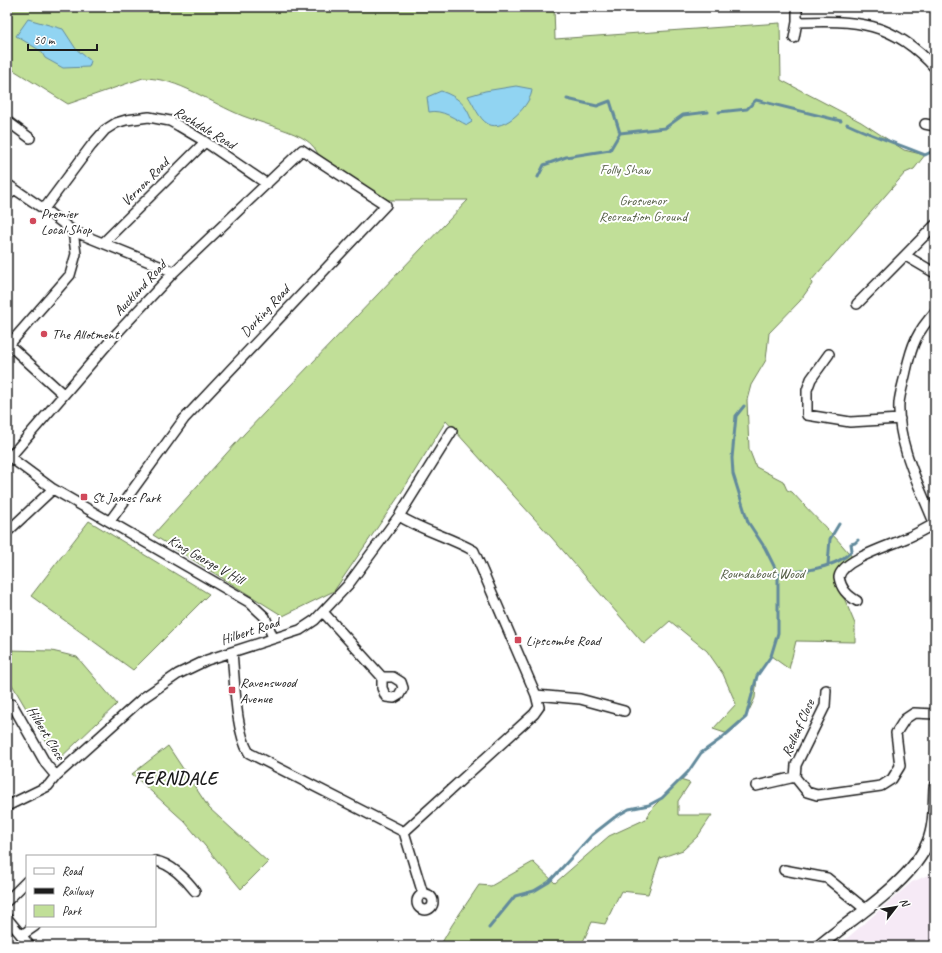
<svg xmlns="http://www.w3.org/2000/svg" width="942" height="953" font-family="Caveat,sans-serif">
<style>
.built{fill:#f6eaf6}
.green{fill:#c1df98;stroke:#6e7e5a}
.water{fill:#91d4f2;stroke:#628a9c}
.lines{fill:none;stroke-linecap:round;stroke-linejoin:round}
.stream{stroke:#628a9c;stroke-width:3}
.minor-casing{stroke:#1c1c1c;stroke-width:12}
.tertiary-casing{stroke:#1c1c1c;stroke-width:14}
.minor{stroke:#fff;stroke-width:9}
.tertiary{stroke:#fff;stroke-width:11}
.rail{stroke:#1c1c1c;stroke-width:3}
.poi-dot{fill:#d1495b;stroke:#fff;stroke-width:1.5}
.labels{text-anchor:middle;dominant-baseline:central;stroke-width:4;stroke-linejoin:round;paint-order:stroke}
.street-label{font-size:14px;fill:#1c1c1c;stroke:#fff}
.park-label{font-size:14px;fill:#566047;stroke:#fff}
.poi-label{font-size:14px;fill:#1c1c1c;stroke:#fff;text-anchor:start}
.district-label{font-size:18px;font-weight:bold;letter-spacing:1px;fill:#1c1c1c;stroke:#fff}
</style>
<rect width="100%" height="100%" fill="#fff"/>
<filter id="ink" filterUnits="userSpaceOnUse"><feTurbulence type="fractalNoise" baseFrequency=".025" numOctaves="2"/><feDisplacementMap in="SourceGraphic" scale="8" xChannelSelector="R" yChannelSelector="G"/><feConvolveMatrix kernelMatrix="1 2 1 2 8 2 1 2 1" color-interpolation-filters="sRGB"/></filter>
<g filter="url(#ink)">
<path class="built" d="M 935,872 L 935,946 L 838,946 L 912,882 Z"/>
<path class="green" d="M 7,7 L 554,7 L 555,39 L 780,23 L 781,80 L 861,122 L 904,150 L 925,155 L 914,169 L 905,173 L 811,281 L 812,284 L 800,301 L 769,333 L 766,360 L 751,385 L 747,400 L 749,449 L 756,467 L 783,481 L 787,490 L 792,492 C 812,515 835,535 854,559 L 839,586 L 855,624 L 855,642 L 796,641 L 789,669 L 771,656 L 757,676 L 755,698 L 746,717 L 728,734 L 713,729 L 736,704 L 723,674 L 707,651 L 670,621 L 644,644 L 552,538 L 446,421 L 401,493 L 334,591 L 283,616 L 153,535 L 244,434 L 468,200 L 387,200 L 319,156 C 315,147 310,142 301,137 C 283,128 261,123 243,116 C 210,103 179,78 143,78 L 68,104 L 7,66 Z
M 89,521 L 209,594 L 133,670 L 31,596 Z
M 7,650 L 52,651 L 77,657 L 117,704 L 57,761 L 7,676 Z
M 168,746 L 209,808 L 268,862 L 241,889 L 185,822 L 132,774 Z
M 680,780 L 690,783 L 678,801 L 678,815 L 712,815 L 698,836 L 683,850 L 660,858 L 648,894 L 621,891 L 605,924 L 592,922 L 581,946 L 536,946 L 526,941 L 515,946 L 440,946 L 452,925 L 479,885 L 491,886 L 533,862 L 555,883 L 609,836 L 646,819 L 654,806 Z"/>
<path class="water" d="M 28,19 L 63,29 L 76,49 L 91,61 L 89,67 L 63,68 L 45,58 L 41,51 L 16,36 Z
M 516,86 L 532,89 C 532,104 504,133 488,124 C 479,119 474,105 468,96 L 485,91 Z
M 441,91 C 458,97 467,105 472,122 L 467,125 C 455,119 442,109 429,112 L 427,97 Z"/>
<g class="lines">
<path class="stream" d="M 719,112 L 747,109 L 756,100 L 841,121
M 847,124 C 872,136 899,144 925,155 L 935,150
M 620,133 L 665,128 L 683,115 L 708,112
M 538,177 L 544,165 L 566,157 L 610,150 L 620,133 L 610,101 L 597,106 L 567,99
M 828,564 L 830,539 L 839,524
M 778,574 C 799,572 839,568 852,550 L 851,544 L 855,543 L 858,540
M 489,928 L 515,896 L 534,891 L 549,882 L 592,835 L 615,817 L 629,809 L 649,805 L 662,798 L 688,772 L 701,753 L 722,738 L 746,717 L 757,676 L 771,656 L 778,633 L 778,574 L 765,548 L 748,522 L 733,474 L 732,458 L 736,416 L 744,406"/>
<g class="minor-casing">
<path id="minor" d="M 797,22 C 856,20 893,21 935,68
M 794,38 L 797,22 L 797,8
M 7,121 L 30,138
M 925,124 L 935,126
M 7,184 L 44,209 L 73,231 L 76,254 L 70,275 L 7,347
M 7,197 L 13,189
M 44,209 L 91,146 L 105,130 L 116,123 L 126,120 L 149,117 L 170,121 L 179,126 L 201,139 L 267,184
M 73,231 L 174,272
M 104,242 L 205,142
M 906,256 L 935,273
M 857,304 L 935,225
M 935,312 C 917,332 912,344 906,371 C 904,381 900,393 899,403 C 897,445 920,487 935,525
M 7,343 L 63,394
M 829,354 L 811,379 L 807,390 L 807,415 L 850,422 L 900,419
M 7,455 L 53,489 L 249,602 L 265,617 L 273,638
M 10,457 L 118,332 L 174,272 L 302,150 L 386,205 L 184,419 L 110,521
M 7,532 L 53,489
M 857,601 C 847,595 841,589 839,577 C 842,560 889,546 904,539 C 915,535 925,529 934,524
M 323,612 L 382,677 L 393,677 L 401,682 L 403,688 L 399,695 L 394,698 L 386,697 L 382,688 L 382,677
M 232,652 C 235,681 235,730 249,753 L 404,832 L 534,714 L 539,707 L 536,695 L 474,551 C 450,537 423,531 399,516
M 826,690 L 825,706 L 796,765 L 795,777 L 807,792 L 817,795 L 881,786 L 892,779 L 900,766 L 896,733 L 905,719 L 914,713 L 935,714
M 536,695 L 580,699 L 624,711
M 12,704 L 46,764 L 56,776
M 756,786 L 795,777
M 7,806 L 48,786 L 56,776 L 143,698 L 178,674 L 207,660 L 300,630 L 315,620 L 348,585 L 399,516 L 452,431
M 404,832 L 423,894
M 155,861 C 170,863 186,879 195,891
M 784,870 L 827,878 L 865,909
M417 902a8 8 0 1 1 16 0a8 8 0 1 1-16 0Z
M 7,901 L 27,881
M 7,918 L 30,946
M 22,935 L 35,926"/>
</g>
<g class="tertiary-casing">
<path id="tertiary" d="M 819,946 C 853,917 911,883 928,842 C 935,825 934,805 935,787"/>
</g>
<use href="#minor" class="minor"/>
<use href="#tertiary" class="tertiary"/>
<path class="rail" d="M 239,7 L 308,10 L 360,7"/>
</g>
</g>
<g class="poi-dot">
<circle cx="33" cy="221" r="4"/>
<circle cx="44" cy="334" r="4"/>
<rect x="80" y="493" width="8" height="8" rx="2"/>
<rect x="514" y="636" width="8" height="8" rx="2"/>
<rect x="228" y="686" width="8" height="8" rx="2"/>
</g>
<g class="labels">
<g class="street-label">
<text transform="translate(205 128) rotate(31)">Rochdale Road</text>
<text transform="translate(145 182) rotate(-45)">Vernon Road</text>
<text transform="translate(140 288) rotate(-47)">Auckland Road</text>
<text transform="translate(265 311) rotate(-47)">Dorking Road</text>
<text transform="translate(206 560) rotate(30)">King George V Hill</text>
<text transform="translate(250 631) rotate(-18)">Hilbert Road</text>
<text transform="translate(798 728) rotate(-66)">Redleaf Close</text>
<text transform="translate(46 733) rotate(59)">Hilbert Close</text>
</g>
<g class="park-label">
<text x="625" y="169">Folly Shaw</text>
<text x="643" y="200">Grosvenor<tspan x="643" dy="16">Recreation Ground</tspan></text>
<text x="762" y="573">Roundabout Wood</text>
</g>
<g class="poi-label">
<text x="41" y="213">Premier<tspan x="41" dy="16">Local Shop</tspan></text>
<text x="52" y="334">The Allotment</text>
<text x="92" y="497">St James Park</text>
<text x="526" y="640">Lipscombe Road</text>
<text x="240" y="682">Ravenswood<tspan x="240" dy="16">Avenue</tspan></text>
</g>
<g class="district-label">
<text x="176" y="778">FERNDALE</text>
</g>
</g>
<rect width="942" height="953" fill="none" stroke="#fff" stroke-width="24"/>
<rect x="12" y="12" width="918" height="929" fill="none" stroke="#1c1c1c" stroke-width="1.5" filter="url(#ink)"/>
<rect x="26" y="855" width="130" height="72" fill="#ffffff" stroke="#a4a4a4"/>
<rect x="34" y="868" width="20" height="6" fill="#ffffff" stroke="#a4a4a4"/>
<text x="62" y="875" font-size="12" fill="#1c1c1c">Road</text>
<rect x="34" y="888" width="20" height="6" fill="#1c1c1c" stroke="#a4a4a4"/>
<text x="62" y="895" font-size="12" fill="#1c1c1c">Railway</text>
<rect x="34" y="905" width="20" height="12" fill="#c1df98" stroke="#a4a4a4"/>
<text x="62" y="915" font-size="12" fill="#1c1c1c">Park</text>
<g transform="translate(896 907) rotate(59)" stroke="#ffffff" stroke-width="3" paint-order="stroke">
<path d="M0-3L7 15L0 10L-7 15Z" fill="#1c1c1c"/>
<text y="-6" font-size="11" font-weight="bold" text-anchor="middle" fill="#1c1c1c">N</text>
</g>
<path d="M28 44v6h69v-6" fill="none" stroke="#1c1c1c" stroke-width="2"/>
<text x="34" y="44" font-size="12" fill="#1c1c1c" stroke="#ffffff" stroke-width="3" paint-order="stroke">50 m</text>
</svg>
